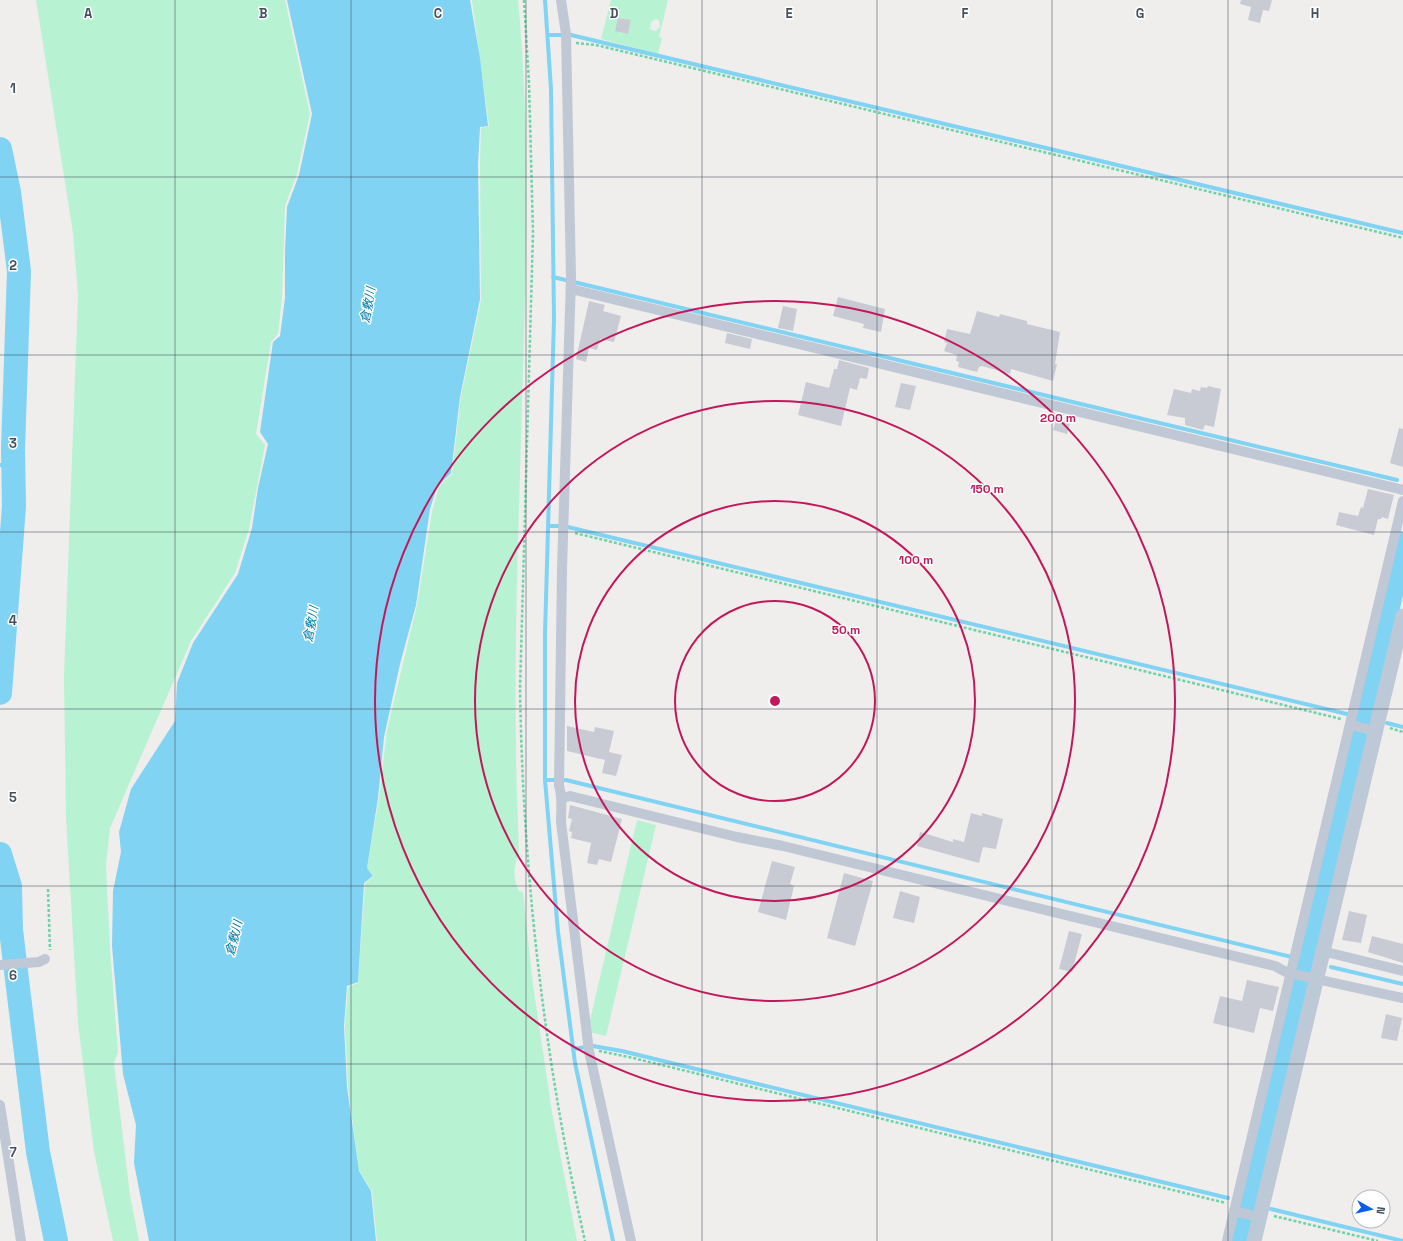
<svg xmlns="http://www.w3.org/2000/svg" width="1403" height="1241" font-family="'Space Grotesk','Noto Sans JP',sans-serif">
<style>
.green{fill:#b7f2d2;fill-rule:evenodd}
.water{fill:#80d3f3}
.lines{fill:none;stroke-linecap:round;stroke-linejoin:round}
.stream{stroke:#80d3f3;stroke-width:4}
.river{stroke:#80d3f3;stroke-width:24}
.building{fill:#c8cbd4}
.path{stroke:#6cd3a7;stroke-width:2.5;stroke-dasharray:3 2;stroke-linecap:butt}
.street{stroke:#bfc8d4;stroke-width:10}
.secondary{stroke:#bec9d8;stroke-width:15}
.grid{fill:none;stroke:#444f5c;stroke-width:1;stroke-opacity:0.55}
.ring{fill:none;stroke:#c2185b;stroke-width:2}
.labels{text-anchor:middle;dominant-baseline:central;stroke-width:3;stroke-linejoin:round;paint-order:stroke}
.water-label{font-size:12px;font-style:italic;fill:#017bab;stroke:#fff}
.grid-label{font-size:13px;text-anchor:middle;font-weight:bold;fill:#444f5c;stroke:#fff;stroke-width:3;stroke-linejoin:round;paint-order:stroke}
.centre{fill:#c2185b;stroke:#fff;stroke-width:2}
.ring-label{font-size:12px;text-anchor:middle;font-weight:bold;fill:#c2185b;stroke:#fff;stroke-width:3;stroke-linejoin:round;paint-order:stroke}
</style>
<rect width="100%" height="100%" fill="#f0eded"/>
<path class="green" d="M 36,0 L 285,0 L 310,114 L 297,174 L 285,206 L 282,298 L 278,334 L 271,342 L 256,434 L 265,445 L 249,529 L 235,573 L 191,641 L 110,828 L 106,865 L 110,949 L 118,1052 L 114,1063 L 130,1195 L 139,1241 L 113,1241 L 94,1152 L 78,1023 L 66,817 L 64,677 L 78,295 L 73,233 Z
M 472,0 L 518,0 C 531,134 526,269 522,403 C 519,518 514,633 516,747 C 516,783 518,819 519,854 C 513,865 513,880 519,891 L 523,892 L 533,985 L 552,1112 L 577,1241 L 377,1241 L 372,1191 L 359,1170 L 348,1087 L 345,1026 L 348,987 L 358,983 L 365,884 L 374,876 L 367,868 L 379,798 L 387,730 L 417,605 L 432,512 L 439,486 L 452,474 L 461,396 L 481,300 L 480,164 L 481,128 L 489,126 Z
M 611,0 L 668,0 L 659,37 L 662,38 L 658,54 L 601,39 ZM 618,18 L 631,21 L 628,34 L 616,31 ZM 656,19 L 659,20 L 660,27 L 655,31 L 650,29 L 651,22 Z
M 637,820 L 656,825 L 606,1036 L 589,1032 L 590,1020 Z"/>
<path class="water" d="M 287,0 L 470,0 L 480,58 L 488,126 L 480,127 L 478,164 L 480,299 L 460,397 L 451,473 L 437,487 L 430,509 L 416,605 L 400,664 L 384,737 L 378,798 L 367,868 L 373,876 L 364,883 L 358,982 L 347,986 L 344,1026 L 347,1087 L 359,1171 L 371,1191 L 376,1241 L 149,1241 L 134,1163 L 136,1125 L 123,1074 L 112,946 L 113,891 L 121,852 L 119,832 L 131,789 L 175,721 L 177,683 L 193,643 L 238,574 L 252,528 L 258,488 L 268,444 L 260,432 L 273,342 L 280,336 L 285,298 L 285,251 L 287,207 L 299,175 L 312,114 Z"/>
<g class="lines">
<path class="stream" d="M 545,0 L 551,89 L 554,318 L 545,634 L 545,780 L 558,932 L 575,1063 L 613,1241
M 548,35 L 562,35
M 571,35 L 1403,233
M 553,277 L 1397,480
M 0,465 L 13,465
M 549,526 L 559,526
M 568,527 L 1347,714
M 1356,716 L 1366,718
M 1387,723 L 1403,727
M 545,780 L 566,780 L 1308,961
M 0,933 L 11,930
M 1331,967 L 1403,984
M 573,1049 L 593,1046 L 622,1051 L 1228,1198
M 1241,1202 L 1251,1204
M 1271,1209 L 1403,1241"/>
<path class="river" d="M 0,149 L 9,192 L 19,271 L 13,449 L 14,506 L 0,693
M 0,854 L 10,886 L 11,930 L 38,1152 L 56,1241
M 1237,1241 L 1403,544"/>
</g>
<path class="building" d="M 1241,0 L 1272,0 L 1269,11 L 1263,10 L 1260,23 L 1248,20 L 1251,7 L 1240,4 Z
M 618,18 L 631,20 L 628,34 L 615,31 Z
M 838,297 L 885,309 L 881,332 L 863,328 L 864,324 L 833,316 Z
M 589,301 L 605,305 L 603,311 L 621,316 L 614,342 L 600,339 L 597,350 L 589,348 L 586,362 L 576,359 Z
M 783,306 L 797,309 L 793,331 L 778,328 Z
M 977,311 L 999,317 L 1000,314 L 1027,321 L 1027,324 L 1060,332 L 1055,364 L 1057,364 L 1053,381 L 1011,369 L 1010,374 L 982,366 L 979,367 L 977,372 L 958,367 L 959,362 L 956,361 L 957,355 L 944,351 L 947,343 L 944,342 L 947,329 L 970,334 Z
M 727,333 L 752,339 L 750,349 L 725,343 Z
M 839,360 L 869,368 L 867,379 L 860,378 L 857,390 L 850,388 L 841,426 L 798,415 L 806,382 L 829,388 L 834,369 L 837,369 Z
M 901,383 L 916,386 L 910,410 L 895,407 Z
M 1208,386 L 1221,389 L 1214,427 L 1205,425 L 1203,430 L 1185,425 L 1185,418 L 1167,415 L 1174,389 L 1191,393 L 1192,389 L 1200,391 L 1201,387 L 1207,388 Z
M 1056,420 L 1070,423 L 1067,434 L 1053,430 Z
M 1399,428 L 1403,429 L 1403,467 L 1390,463 Z
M 1368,489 L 1394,495 L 1388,519 L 1382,517 L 1381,519 L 1378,519 L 1374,535 L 1336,525 L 1339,512 L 1358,516 L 1361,507 L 1363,508 Z
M 567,726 L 594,732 L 595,727 L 614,731 L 609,752 L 622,755 L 616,776 L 602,773 L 605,760 L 567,751 Z
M 570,805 L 622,819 L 611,862 L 599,859 L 597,865 L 587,863 L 591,843 L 571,838 L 572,832 L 569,831 L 572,819 L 568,818 Z
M 971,813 L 982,816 L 982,813 L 1003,819 L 996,849 L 983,847 L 979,863 L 917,846 L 920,832 L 953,842 L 953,839 L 964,842 Z
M 772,861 L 795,867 L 790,884 L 794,886 L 786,920 L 758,912 Z
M 844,873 L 873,881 L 855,946 L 827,938 Z
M 900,891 L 920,897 L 914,923 L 893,918 Z
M 1349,911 L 1367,915 L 1361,943 L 1342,940 Z
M 1069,931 L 1082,934 L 1072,972 L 1059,969 Z
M 1372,936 L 1403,944 L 1403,963 L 1368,952 Z
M 1247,980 L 1279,987 L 1273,1011 L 1260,1008 L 1254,1033 L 1213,1023 L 1220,996 L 1242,1001 Z
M 1386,1014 L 1402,1018 L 1397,1041 L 1381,1038 Z"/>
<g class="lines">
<path class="path" d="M 524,0 L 529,83 L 533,233 L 520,689 C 523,874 544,1060 585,1241
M 576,43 L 596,45 L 1403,238
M 575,533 L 1341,719
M 1390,728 L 1403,732
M 48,889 L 50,950
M 599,1051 L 629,1057 L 1226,1203
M 1274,1216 L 1378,1241"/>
<path class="street" d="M 561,0 L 566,34 L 571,278 L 562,569 L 559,786 C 563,798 561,809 561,822 L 589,1051 L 631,1241
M 571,289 L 1403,490
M 1351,725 L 1375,731
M 563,798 L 570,796 L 737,837 L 783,846 L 1275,966 L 1286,972 L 1307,977 L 1403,998
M 1322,951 L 1403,971
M 0,965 L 39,962 L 45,959
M 0,1105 L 21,1241
M 1234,1211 L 1259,1217
M 1227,1241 L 1403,501"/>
<path class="secondary" d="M 1254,1241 L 1403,616"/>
</g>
<path class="grid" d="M 175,0 L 175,1241M 351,0 L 351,1241M 526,0 L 526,1241M 702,0 L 702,1241M 877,0 L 877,1241M 1052,0 L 1052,1241M 1228,0 L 1228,1241M 0,177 L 1403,177M 0,355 L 1403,355M 0,532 L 1403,532M 0,709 L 1403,709M 0,886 L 1403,886M 0,1064 L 1403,1064"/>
<g class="ring">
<circle cx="775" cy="701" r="100"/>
<circle cx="775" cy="701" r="200"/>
<circle cx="775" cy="701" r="300"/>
<circle cx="775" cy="701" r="400"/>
</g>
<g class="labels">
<g class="water-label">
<text transform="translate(368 305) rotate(-80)">倉敷川</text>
<text transform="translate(311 624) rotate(-80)">倉敷川</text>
<text transform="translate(234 938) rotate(-76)">倉敷川</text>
</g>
</g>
<g class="grid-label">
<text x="88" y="18">A</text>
<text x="263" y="18">B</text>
<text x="438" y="18">C</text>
<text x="614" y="18">D</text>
<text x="789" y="18">E</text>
<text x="965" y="18">F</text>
<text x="1140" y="18">G</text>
<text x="1315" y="18">H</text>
<text x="13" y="93">1</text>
<text x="13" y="270">2</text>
<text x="13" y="448">3</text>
<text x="13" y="625">4</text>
<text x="13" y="802">5</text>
<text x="13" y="980">6</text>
<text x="13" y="1157">7</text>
</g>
<circle cx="775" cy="701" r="6" class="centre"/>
<g class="ring-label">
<text x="1058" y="422">200 m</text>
<text x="987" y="493">150 m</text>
<text x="916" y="564">100 m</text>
<text x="846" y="634">50 m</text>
</g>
<g transform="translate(1371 1209) rotate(98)"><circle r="19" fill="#ffffff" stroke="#b4b9be"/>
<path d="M0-3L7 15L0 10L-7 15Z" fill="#0a5eed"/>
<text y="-6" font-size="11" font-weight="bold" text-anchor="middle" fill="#444f5c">N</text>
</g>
</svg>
